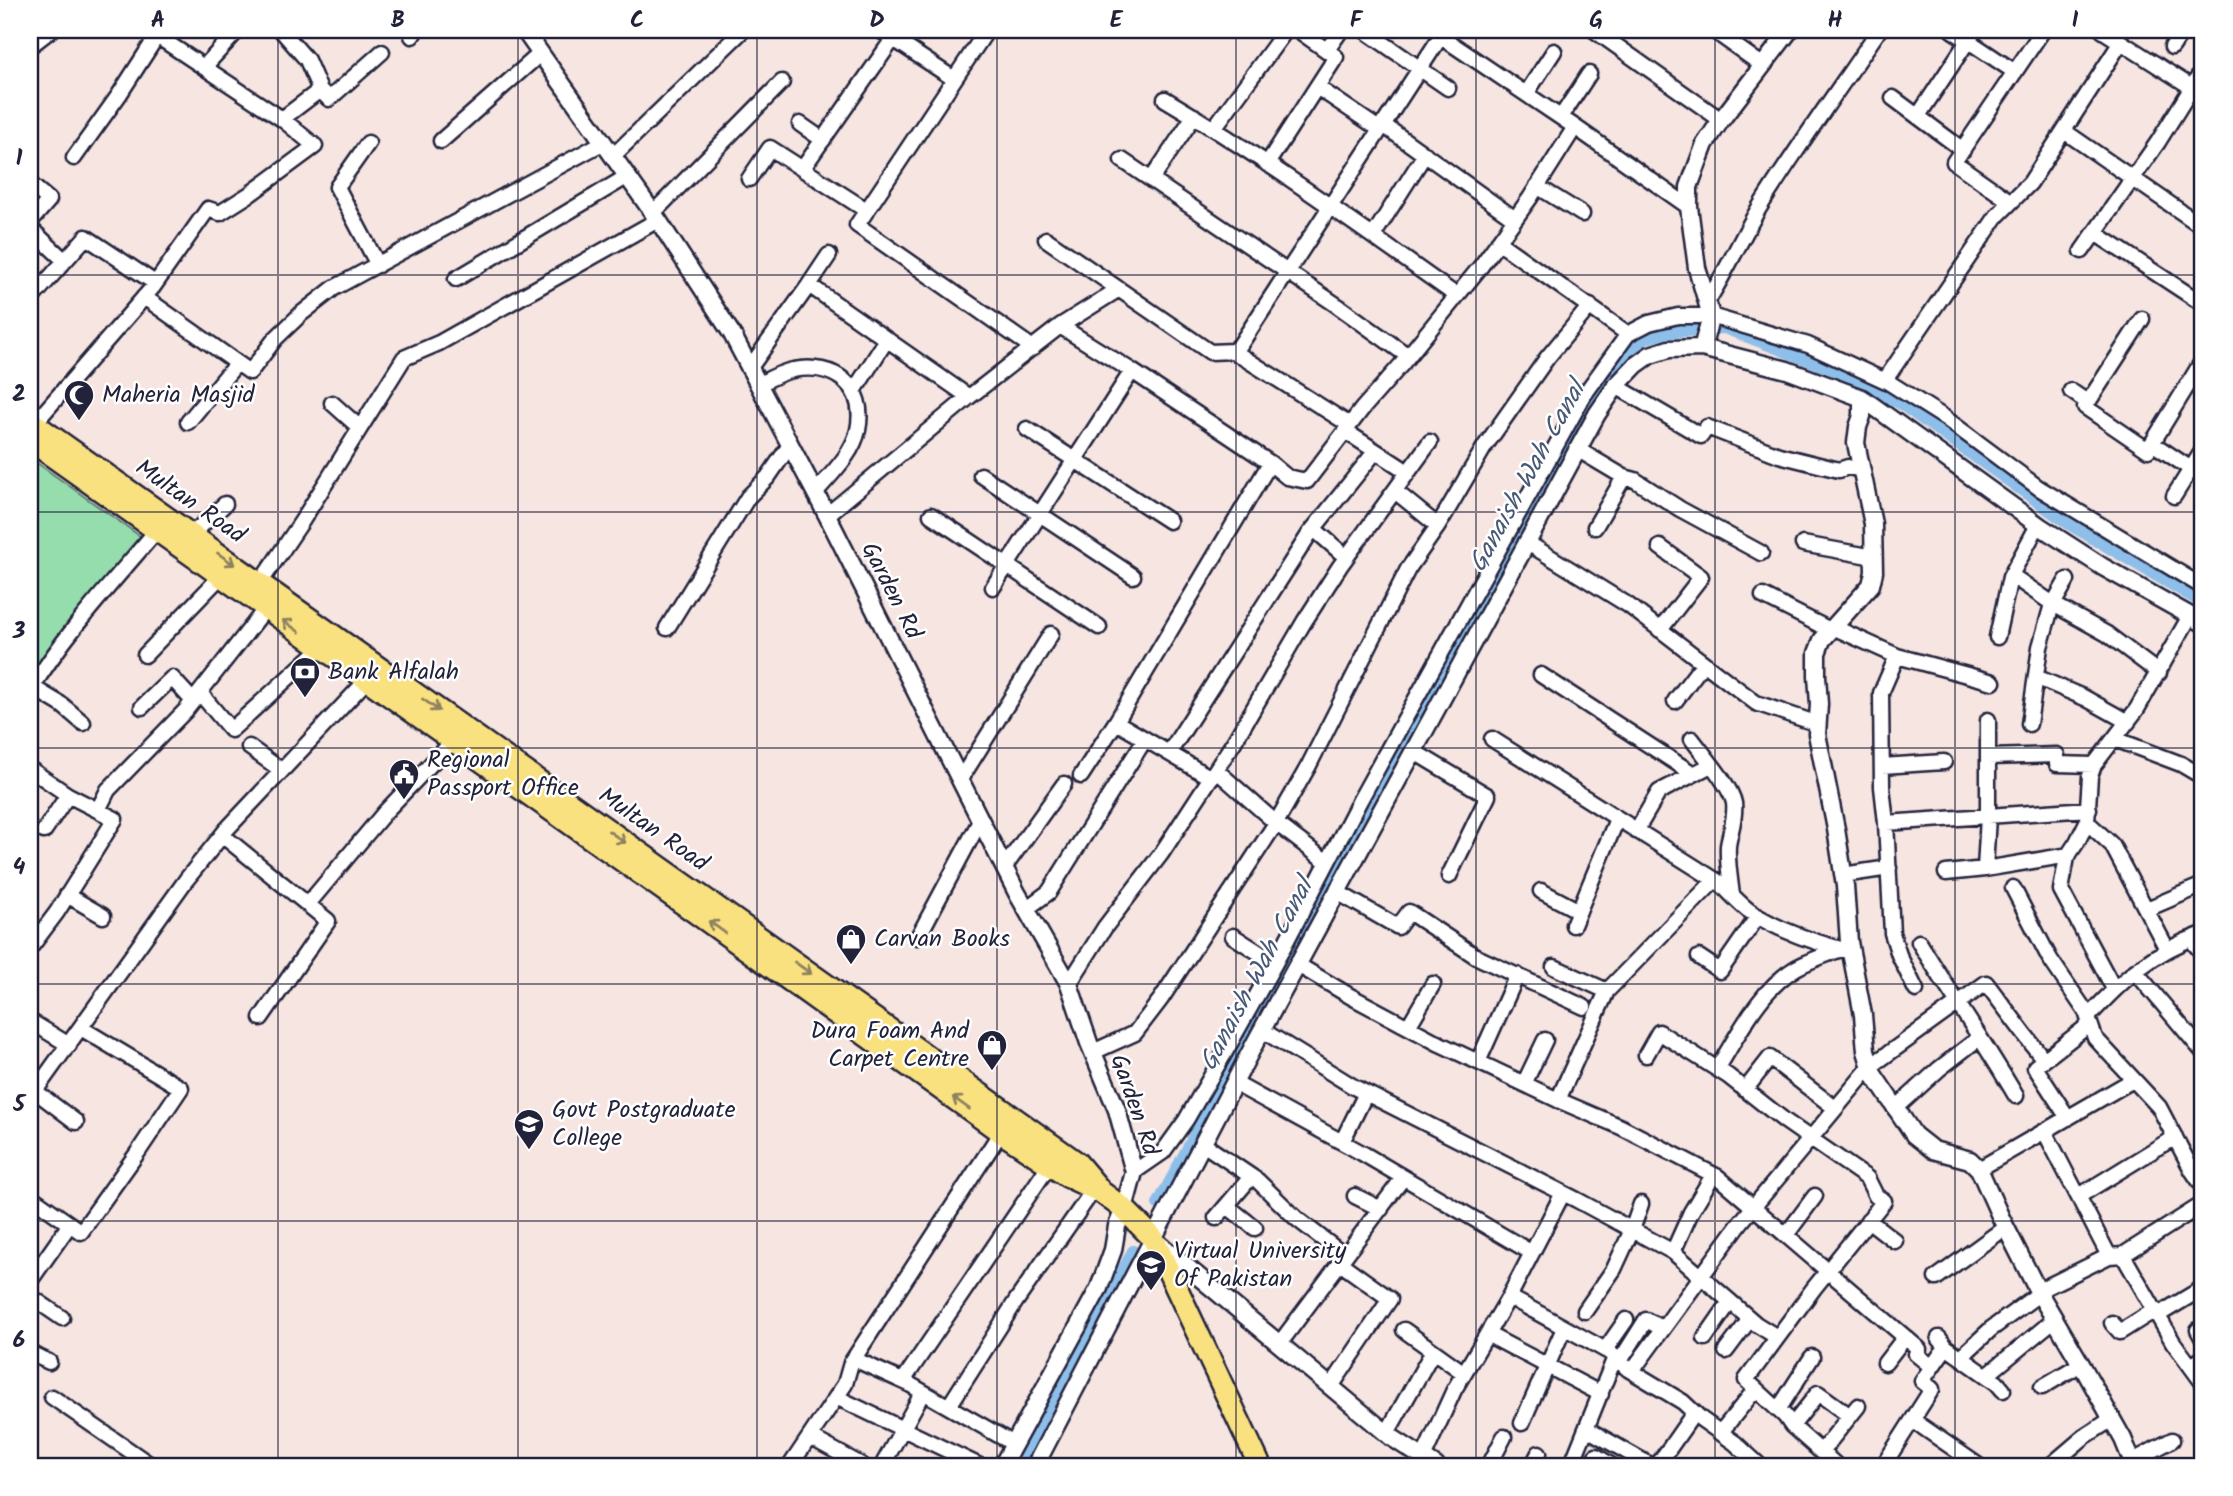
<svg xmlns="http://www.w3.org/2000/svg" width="2233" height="1496" font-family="Kalam,sans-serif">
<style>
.green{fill:#95ddac;stroke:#5c8074;stroke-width:2}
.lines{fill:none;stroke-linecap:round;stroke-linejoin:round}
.canal{stroke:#8ebfea;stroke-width:12}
.minor-casing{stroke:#22223b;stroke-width:19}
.tertiary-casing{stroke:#22223b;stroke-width:21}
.primary-casing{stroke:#22223b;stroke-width:26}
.minor{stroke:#fff;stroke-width:14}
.tertiary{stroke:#fff;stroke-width:16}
.primary{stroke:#fae180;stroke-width:21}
.oneway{stroke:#8e825e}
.grid{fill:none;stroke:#22223b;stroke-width:2;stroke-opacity:0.55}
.labels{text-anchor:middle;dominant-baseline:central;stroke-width:5;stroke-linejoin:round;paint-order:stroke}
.poi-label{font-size:24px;fill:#22223b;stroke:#fff;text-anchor:start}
.street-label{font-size:24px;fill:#22223b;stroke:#fff}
.water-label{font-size:26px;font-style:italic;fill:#485978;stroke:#fff}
.neatline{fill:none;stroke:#22223b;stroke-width:2.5}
.grid-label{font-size:23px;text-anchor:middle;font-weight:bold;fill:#22223b}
</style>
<rect width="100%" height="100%" fill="#f6e5e1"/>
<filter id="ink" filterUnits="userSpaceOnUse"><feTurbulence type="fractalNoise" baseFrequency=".0143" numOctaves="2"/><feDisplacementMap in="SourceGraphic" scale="14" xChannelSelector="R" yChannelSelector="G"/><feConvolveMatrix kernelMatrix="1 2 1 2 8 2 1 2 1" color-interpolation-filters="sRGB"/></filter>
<g filter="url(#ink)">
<path class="green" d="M 30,458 L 144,539 L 40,667 L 30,659 Z"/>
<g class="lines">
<path class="canal" d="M 1158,1204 L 1281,972 L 1578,429 L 1617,362 L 1645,338 L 1672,332 L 1724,328 L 1834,370 L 1901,404 L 2069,524 L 2203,603
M 1017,1466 L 1074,1367 L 1133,1251"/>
<g class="minor-casing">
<path id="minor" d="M 281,30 L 307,60 L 320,90 L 329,99 L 382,52
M 880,30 L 954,79
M 987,30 L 857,225 L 1033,348
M 1364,30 L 1448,88
M 1594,30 L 1721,120
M 1713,30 L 1762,65
M 1952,30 L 2015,72
M 2102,30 L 2193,88
M 412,36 L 416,30
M 1440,36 L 1575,127 L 1689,207
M 30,46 L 51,30
M 2172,47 L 2183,30
M 1327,50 L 1341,30
M 204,67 L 238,30
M 1317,87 L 1379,129
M 1526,94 L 1554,51
M 1893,98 L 1963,150
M 1165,99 C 1266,159 1361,228 1457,296
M 1918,116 L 1975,30
M 1561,117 L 1589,74
M 282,119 L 320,90
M 800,124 L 823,140
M 1382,124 L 1515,219
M 1214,128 L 1286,30
M 2064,131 L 2203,227
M 441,141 L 541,53
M 368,143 L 337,187 L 378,265
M 614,155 L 743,30
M 74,158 L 119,95 L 157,36
M 1122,160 L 1338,306 L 1408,356
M 1267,164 L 1336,57 L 1298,30
M 803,168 L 893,39
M 749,179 L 770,148 L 866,210
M 1151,180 L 1194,116
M 30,184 L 49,200 L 30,222
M 1537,186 L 1582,214
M 2011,202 L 1954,162 L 2043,30
M 653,213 L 782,82
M 30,228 L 65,261
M 2095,233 L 2203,304
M 1373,236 L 1425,154
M 1046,239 L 1210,352 L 1233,351 L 1240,345 L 1445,30
M 1498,242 L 1628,334
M 2082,251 L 2158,142 L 2201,73
M 456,279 L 628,176
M 809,285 L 829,255
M 144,297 L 250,372 L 275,339 L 301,314 L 334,288 L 604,142
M 31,299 L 86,237 L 155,283
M 1707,302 C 1726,272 1741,239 1759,208 C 1797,147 1839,89 1879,30
M 2142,319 L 2085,407 L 2148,450 L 2203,360
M 1060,326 L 1119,289
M 1233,351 L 1350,425
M 749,369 L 809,285 L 969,397
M 1885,380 L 1997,216 L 2030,183 L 2121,42
M 758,385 C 769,379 781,372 793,370 C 834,362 867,386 858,430 C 853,454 831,474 815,493
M 1616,386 L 1701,436 L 1707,427 L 1779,455 L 1839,470 L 1848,467 L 1862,470
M 854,391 L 887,339
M 2071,391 L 2087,402
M 332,403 L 360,428
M 188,422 L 237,363
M 34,424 L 153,287 L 208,209 L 220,213 L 250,194 L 315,146 L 282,119 L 148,30
M 1027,429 L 1169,521
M 1345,431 L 1408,472
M 2152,443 L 2191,469
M 1577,449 L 1624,477 L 1635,480 L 1680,509 L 1761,553
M 981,475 L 1133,576
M 1395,491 L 1438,526
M 2174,496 L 2203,450
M 827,515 L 969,397 L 1060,326 L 1132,371 L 1270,463 L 1287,477 L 1307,481 L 1362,409 L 1401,365 L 1481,266 L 1530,198 L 1575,127
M 931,515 L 1099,627
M 1595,527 L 1624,477
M 1314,529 L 1346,557
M 191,535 L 225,504
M 1526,542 L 1628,605 L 1756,703 L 1818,724
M 1803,544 L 1874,557
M 1660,547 L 1701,577 L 1660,630
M 2011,575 L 2053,604 L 2107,634 L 2159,673
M 260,583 L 302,521 L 404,358 L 439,343 L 658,220
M 993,587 L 1132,371
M 1763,596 L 1830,630
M 1833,627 L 1897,656 L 1993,682
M 667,628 L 748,497 L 768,477 L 790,445
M 1997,637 L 2010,577 L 2038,525
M 145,655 L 221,576
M 1897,656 L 1881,693 L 1882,787 L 1886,823 L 1892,933 L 1899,955 L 1916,990
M 1541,675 L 1692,773
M 2036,677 L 2085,698 L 2128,722
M 32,687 L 62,705 L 83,723
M 30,691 C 65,633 113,582 157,530
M 200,693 L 231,730 L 322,647
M 1675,701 L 1703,664
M 142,707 L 172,678 L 193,701
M 1116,722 L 1211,778
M 2029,724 L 2040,647 L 2051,608 L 2067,580
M 1492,739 L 1720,883 C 1729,892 1738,902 1748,910 C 1778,931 1815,942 1851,952
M 1692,739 C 1702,753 1731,786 1734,803 C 1736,818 1730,831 1728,846 C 1727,862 1730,878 1732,895
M 2115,739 L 2181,764 L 2203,777
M 249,747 L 281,770
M 1413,751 L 1488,796 L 1449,876
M 1169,753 L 1310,533 L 1375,452
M 1988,757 L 2057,755 L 2057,764 L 2094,765
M 1882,766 L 1944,762
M 30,769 L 68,795 L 115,819 L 57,912 L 30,948
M 1216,770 L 1276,823 L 1327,862
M 1081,776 L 1116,722 L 1270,463
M 960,780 L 1051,634
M 98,810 L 108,790 L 186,710 L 266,608
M 2087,822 L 2112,845 L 2167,949
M 1886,823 L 2089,809
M 44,831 L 68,795
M 1636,831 L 1659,792 L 1711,765
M 222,835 L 328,921 L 261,1018
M 1004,868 L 1064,784
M 1985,869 L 1988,816 L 1988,720
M 1946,873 L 1985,869 L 2069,855
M 1843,875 L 1889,868
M 2013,888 L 2050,959 L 2086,1012 L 2095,1038 L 2159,1107 L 2192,1170 L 2203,1186
M 1541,891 L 1579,911
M 1337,892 L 1398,927 L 1409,912 L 1477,957 L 1584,1007
M 67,895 L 103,916
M 308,904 L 385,812 L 453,741
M 1026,909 L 1049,892 L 1145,739
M 2147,909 L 2203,885
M 1573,925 L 1617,819
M 1233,936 L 1275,963
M 918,937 L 980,821
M 2191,939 L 2203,954
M 1919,942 C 1950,993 1985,1043 2016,1096
M 1699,957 L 1720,971 L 1758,916
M 1298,965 L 1350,996 L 1440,1044 L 1558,1100 L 1621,1127 L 1718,1177 L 1919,1349 L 1916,1354 L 1932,1367
M 1554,967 L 1607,991
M 2135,971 L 2203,1052
M 1069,984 L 1105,927 L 1161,854 L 1234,742 L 1304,622 L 1340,566 L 1430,442
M 2114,989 L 2061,890 L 2067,857 L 2077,842 L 2087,822 L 2090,776 L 2094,765 L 2137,709 L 2190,616
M 2088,1017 C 2125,977 2151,953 2203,934
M 30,1021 L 69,1045
M 1408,1027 L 1433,984
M 1262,1030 L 1354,1087 L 1577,1200 L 1673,1252 L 1756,1324 L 1777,1337
M 1093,1052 L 1135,1033 L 1161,999 L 1276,823 L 1308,767 L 1408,569 L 1438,526 L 1485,446 L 1547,358 L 1590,306
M 1646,1055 L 1659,1032 L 1728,1076 L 1785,1121 L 1867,1178 L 1876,1196 L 1884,1201 L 1814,1288 L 1746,1380 L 1785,1416 L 1792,1426 L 1837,1466
M 1478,1062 L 1517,975
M 1717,1069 C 1739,1034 1759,990 1796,968 C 1810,960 1826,955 1841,949
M 1234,1083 L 1362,1153 L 1532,1253
M 1524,1084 L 1545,1040
M 1745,1090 L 1770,1058 L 1835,1108
M 35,1091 L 76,1122
M 30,1098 L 186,880 L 227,829 L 367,680
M 1558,1100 L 1607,991 L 1715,880
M 1895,1109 L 1939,1069 L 1979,1038
M 2068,1118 L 2035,1067 L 2090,1024
M 2045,1132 L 2109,1256
M 1342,1142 L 1366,1093
M 1203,1144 L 1258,1181 L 1297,1219 L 1345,1256
M 1979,1169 L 2133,1080
M 1134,1172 L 1163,1152 L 1186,1120 L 1224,1054 L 1275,963 L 1360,800 L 1584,395 L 1628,334 L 1649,323 L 1678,316 L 1711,316 L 1808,345 L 1888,382 L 1945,418 L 2039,488 L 2203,587
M 30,1196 L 81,1232 L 138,1152 L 181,1088 L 81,1028
M 1355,1196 L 1381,1209
M 2079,1196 L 2175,1137
M 1227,1206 L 1255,1228
M 1216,1218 L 1251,1177
M 1868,1220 L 1895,1241
M 1786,1235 L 1815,1196
M 1673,1252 L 1691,1212 L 1713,1175
M 2123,1255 L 2173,1342 L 2203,1383
M 1936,1278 L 2006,1227
M 30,1281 L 70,1224
M 2038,1291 L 2109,1256 L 2123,1255 L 2203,1204
M 30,1296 L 62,1318
M 1509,1297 L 1609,1352 L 1628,1369 L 1683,1402 L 1701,1419 L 1735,1443 L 1760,1466
M 1585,1311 L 1614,1269 L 1632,1230 L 1641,1204
M 2158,1315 L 2203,1288
M 2112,1323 L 2120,1332 L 2155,1310
M 1404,1330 L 1464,1373
M 2198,1330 L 2203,1339
M 1487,1334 L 1601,1394
M 1705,1338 L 1730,1302
M 1939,1338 L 1946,1347 L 1997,1383 L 2003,1390
M 1280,1343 L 1403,1178
M 1605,1350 L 1626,1320
M 1726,1351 L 1750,1319
M 30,1353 L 49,1362
M 1962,1356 L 1991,1329 L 2040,1293
M 854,1359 L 909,1384 L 1014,1444
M 1620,1361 L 1646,1320 L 1662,1328
M 1885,1363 L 1905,1337
M 2191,1366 L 2203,1358
M 1632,1371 L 1741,1222 L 1871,1066 L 1986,983 L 2044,1060
M 1987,1375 L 2055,1319
M 903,1381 L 1050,1164
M 1332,1385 L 1390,1299 L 1340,1263
M 2042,1387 L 2081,1364
M 52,1397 L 152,1466
M 836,1397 L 980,1466
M 949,1406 L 1016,1301 L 1094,1189
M 1778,1410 L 1812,1357
M 1914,1421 L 1979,1466
M 1522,1423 L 1564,1328
M 1792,1426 L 1818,1393 L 1850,1416
M 1587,1429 L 1652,1466
M 1387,1433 L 1433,1351
M 1720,1433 L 1755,1390
M 810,1437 L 863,1466
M 1821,1452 L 1858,1406
M 1596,1456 L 1612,1466
M 1423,1458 L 1454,1390 L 1509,1297 L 1563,1193
M 2133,1461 L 2172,1440
M 790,1466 L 845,1384 L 851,1363 L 1001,1132
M 882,1466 L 923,1392
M 1489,1466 L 1504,1437
M 1532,1466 L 1539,1453
M 1571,1466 L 1615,1357
M 1657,1466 L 1694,1413
M 1883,1466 L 1932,1389 L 1922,1381 L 1946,1347
M 2050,1466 L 2084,1437 L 2112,1419"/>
</g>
<g class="tertiary-casing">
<path id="tertiary" d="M 524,30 L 658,220 L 732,334 L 827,515 L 1017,893 L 1069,984 L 1089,1043 L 1117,1110 L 1134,1172 L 1124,1209 L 1117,1226 L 1113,1250 L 1099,1288 L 1002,1466
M 1702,348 L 1711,316 L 1697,268 L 1689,207 L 1689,187 L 1705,144 L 1721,120 L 1790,30
M 1862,398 L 1862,416 L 1858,427 L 1856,443 L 1873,524 L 1874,572 L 1871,585 L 1822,640 L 1817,653 L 1817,676 L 1819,704 L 1817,734 L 1836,829 L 1845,886 L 1849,942 L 1863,1015 L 1866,1051 L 1873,1074 L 1914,1135 L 1933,1150 L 1970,1160 L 1979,1169 L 2001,1218 L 2038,1291 L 2081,1364 L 2123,1439 L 2134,1466
M 1157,1242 L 1391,1437 L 1436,1466
M 1035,1466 L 1256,1041 L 1597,414 L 1616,386 L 1636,365 L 1650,355 L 1669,349 L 1702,348 L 1787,370 L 1862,398 L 2041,527 L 2103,567 L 2203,623"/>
</g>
<g class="primary-casing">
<path id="primary" d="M 30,421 L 1076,1162 L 1098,1188
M 30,440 L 695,912 L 1001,1132 L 1067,1176 L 1101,1192 L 1124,1209 L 1153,1238 L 1260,1466"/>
</g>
<use href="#minor" class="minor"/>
<use href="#tertiary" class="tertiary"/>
<use href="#primary" class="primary"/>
</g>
<defs><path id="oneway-shaft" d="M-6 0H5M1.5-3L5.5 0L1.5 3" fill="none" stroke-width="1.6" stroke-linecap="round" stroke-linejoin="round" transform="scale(1.75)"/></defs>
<g class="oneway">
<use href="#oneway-shaft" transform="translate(226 559) rotate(35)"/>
<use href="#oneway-shaft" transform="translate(291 626) rotate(-144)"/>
<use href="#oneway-shaft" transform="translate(431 705) rotate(35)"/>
<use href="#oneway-shaft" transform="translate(617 837) rotate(35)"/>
<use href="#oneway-shaft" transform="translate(717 927) rotate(-144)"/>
<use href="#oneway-shaft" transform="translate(803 968) rotate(35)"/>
<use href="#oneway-shaft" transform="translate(961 1103) rotate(-144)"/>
</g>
</g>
<path class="grid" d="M 278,30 L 278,1466M 518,30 L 518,1466M 757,30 L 757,1466M 997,30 L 997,1466M 1236,30 L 1236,1466M 1476,30 L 1476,1466M 1715,30 L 1715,1466M 1955,30 L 1955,1466M 30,275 L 2203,275M 30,512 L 2203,512M 30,748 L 2203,748M 30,984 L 2203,984M 30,1221 L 2203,1221"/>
<defs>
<g id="mosque-pin" transform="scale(1.575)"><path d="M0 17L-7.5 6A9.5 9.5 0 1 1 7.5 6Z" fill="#22223b" stroke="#fff"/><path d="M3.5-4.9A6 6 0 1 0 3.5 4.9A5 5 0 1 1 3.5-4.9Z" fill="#fff"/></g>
<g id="bank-pin" transform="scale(1.575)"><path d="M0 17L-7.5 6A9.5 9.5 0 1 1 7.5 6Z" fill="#22223b" stroke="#fff"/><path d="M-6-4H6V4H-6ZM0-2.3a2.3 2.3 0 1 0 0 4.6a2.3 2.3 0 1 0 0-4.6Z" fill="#fff"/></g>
<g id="civic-pin" transform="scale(1.575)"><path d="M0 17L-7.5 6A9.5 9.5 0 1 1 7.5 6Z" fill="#22223b" stroke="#fff"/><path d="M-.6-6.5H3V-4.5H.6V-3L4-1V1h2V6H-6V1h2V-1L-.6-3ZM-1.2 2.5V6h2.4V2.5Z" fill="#fff"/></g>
<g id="shop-pin" transform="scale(1.575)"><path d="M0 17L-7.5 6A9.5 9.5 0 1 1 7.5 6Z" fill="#22223b" stroke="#fff"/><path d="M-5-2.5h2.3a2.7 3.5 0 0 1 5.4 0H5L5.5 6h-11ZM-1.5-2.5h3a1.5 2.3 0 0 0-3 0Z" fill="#fff"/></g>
<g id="university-pin" transform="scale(1.575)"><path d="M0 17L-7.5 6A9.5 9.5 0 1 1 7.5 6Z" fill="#22223b" stroke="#fff"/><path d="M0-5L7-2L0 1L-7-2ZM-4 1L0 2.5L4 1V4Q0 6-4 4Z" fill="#fff"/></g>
</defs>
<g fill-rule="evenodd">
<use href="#mosque-pin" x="79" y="395"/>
<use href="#bank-pin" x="305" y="672"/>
<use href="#civic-pin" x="404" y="774"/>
<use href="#shop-pin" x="851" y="939"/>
<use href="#shop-pin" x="992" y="1045"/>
<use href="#university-pin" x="529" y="1124"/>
<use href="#university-pin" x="1151" y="1265"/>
</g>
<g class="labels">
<g class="poi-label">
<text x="102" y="395">Maheria Masjid</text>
<text x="328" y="672">Bank Alfalah</text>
<text x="427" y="760">Regional<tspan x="427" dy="28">Passport Office</tspan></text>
<text x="874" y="939">Carvan Books</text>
<text x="969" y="1031" text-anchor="end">Dura Foam And<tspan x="969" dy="28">Carpet Centre</tspan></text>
<text x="552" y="1110">Govt Postgraduate<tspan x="552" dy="28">College</tspan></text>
<text x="1174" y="1251">Virtual University<tspan x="1174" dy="28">Of Pakistan</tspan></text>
</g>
<g class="street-label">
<text transform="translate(190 502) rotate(35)">Multan Road</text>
<text transform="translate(891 591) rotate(63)">Garden Rd</text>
<text transform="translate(653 830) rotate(35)">Multan Road</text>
<text transform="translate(1134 1105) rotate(71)">Garden Rd</text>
</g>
<g class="water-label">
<text transform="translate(1528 477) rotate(-61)">Ganaish Wah Canal</text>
<text transform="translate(1257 975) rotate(-62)">Ganaish Wah Canal</text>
</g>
</g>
<rect width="2233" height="1496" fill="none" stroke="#fff" stroke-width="77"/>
<rect x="38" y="38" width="2156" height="1420" class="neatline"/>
<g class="grid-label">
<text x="158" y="27">A</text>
<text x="398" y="27">B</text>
<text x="637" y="27">C</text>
<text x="877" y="27">D</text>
<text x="1116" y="27">E</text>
<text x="1356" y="27">F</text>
<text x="1596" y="27">G</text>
<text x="1835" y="27">H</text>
<text x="2075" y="27">I</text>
<text x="19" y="165">1</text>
<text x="19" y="401">2</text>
<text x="19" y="638">3</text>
<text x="19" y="874">4</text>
<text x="19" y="1111">5</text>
<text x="19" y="1347">6</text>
</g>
</svg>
